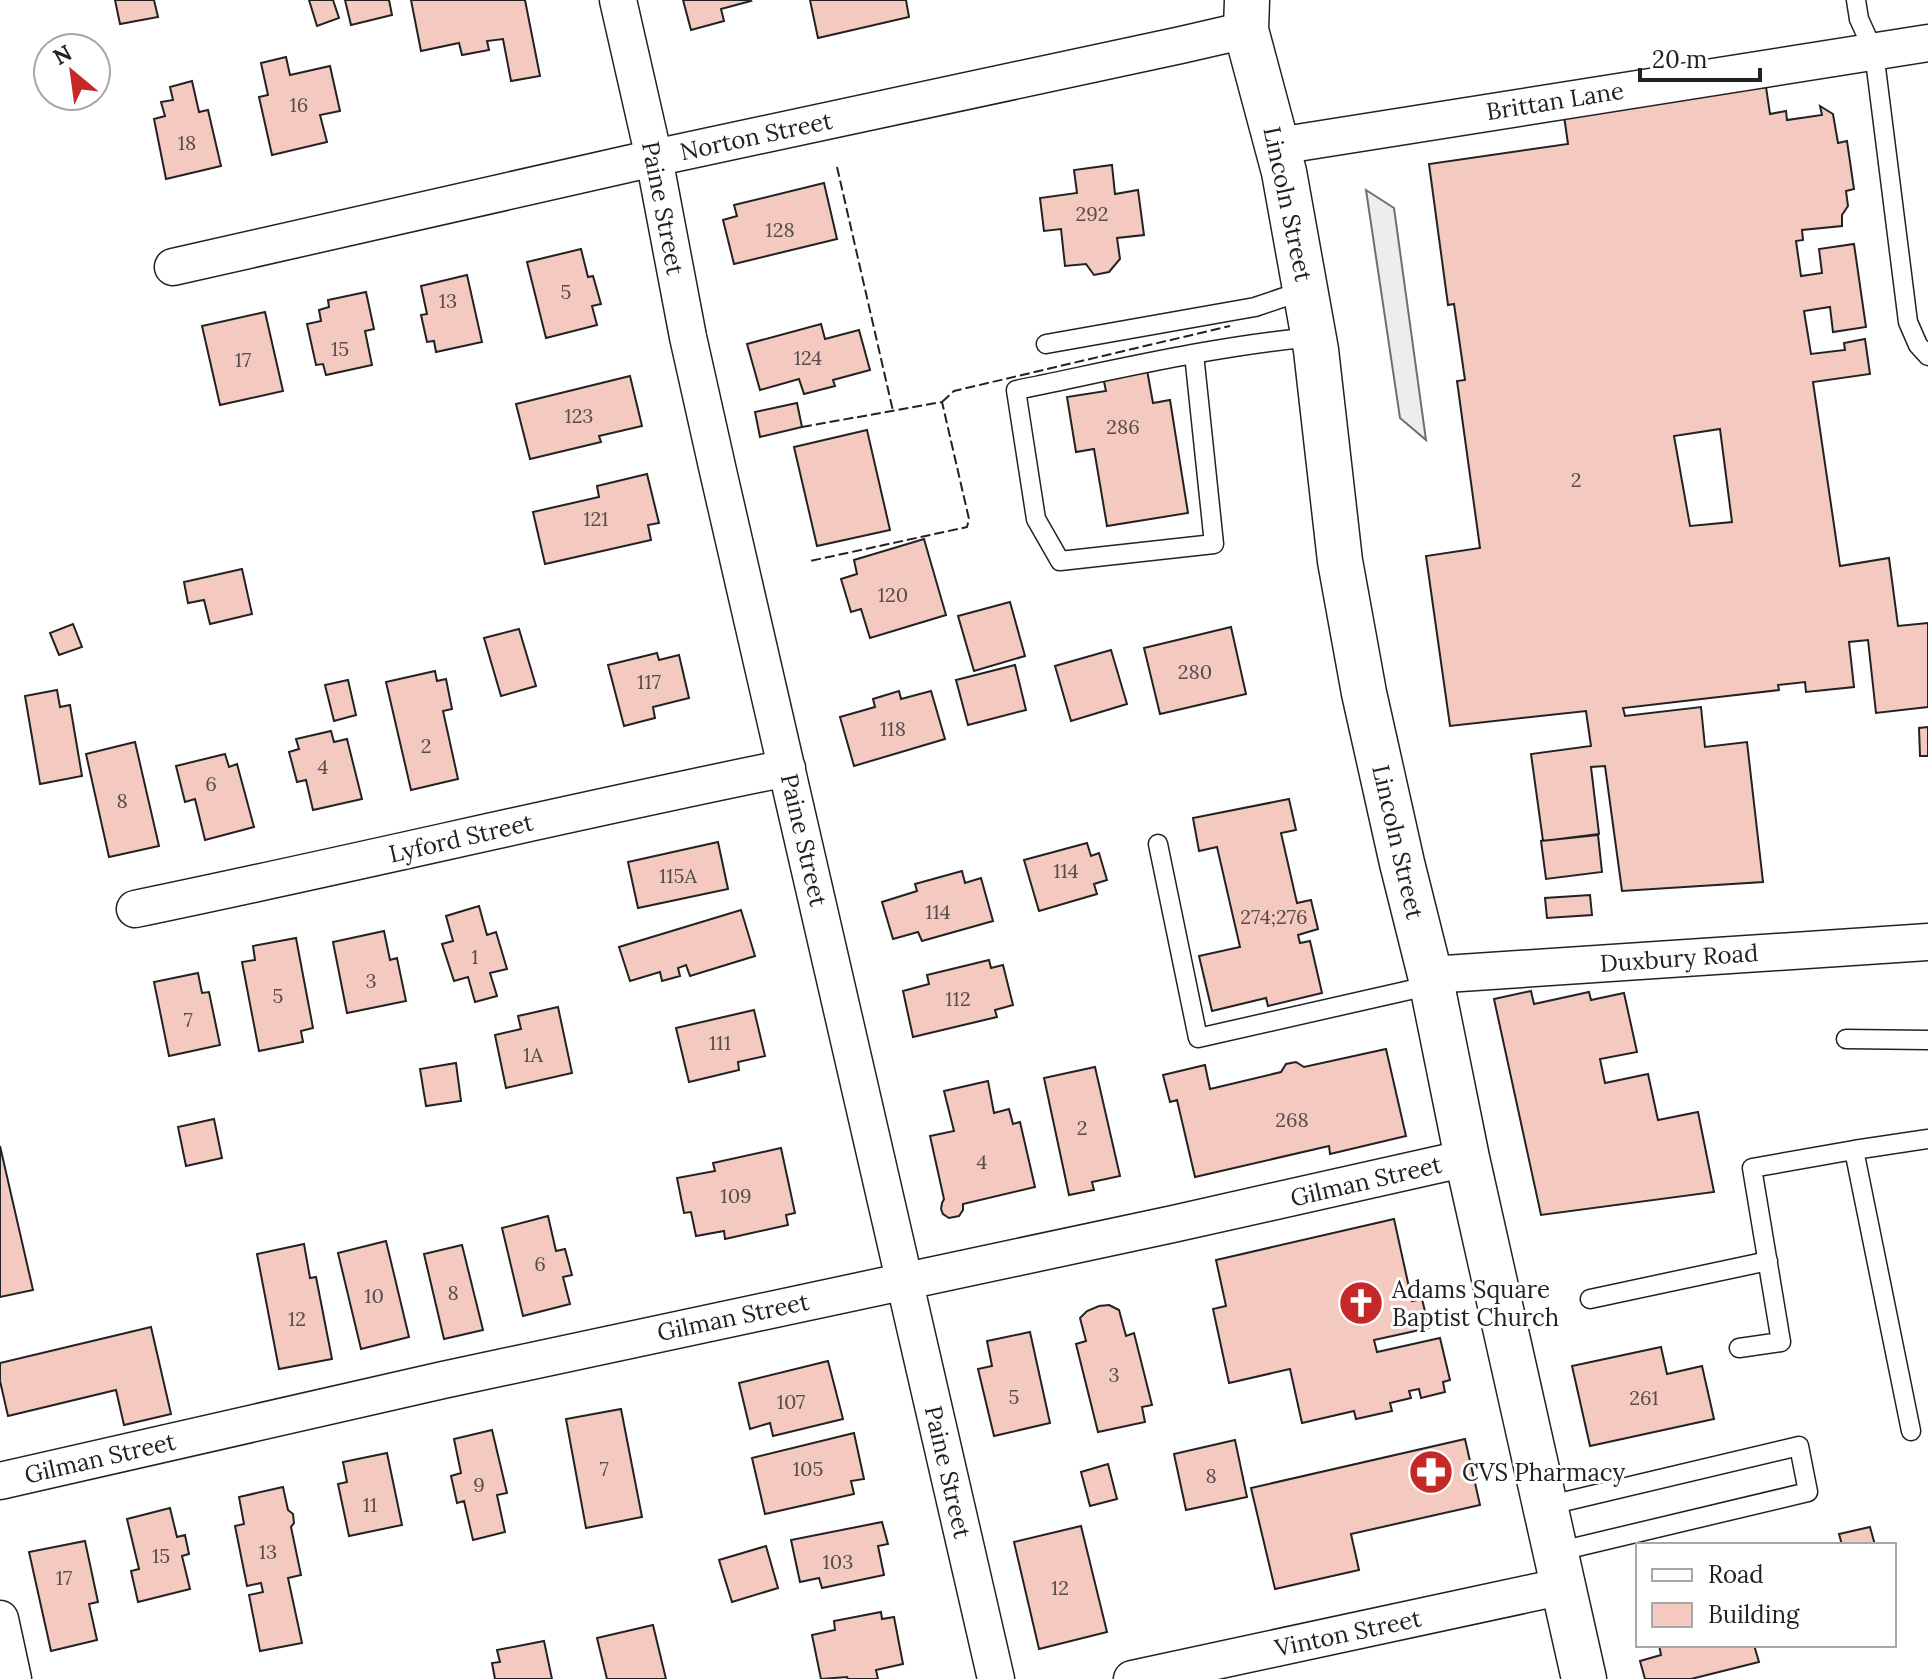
<svg xmlns="http://www.w3.org/2000/svg" width="1928" height="1679" font-family="Lora,serif">
<style>
.parking{fill:#ededed;stroke:#6f6f6f;stroke-width:2}
.building{fill:#f3c9c0;stroke:#222;stroke-width:2;fill-rule:evenodd}
.lines{fill:none;stroke-linecap:round;stroke-linejoin:round}
.service-casing{stroke:#222;stroke-width:21}
.minor-casing{stroke:#222;stroke-width:39}
.secondary-casing{stroke:#222;stroke-width:47}
.service{stroke:#fff;stroke-width:18}
.minor{stroke:#fff;stroke-width:36}
.secondary{stroke:#fff;stroke-width:44}
.fence{stroke:#222;stroke-width:2;stroke-dasharray:10 4;stroke-linecap:butt}
.labels{text-anchor:middle;dominant-baseline:central;stroke-width:6;stroke-linejoin:round;paint-order:stroke}
.number-label{font-size:20px;fill:#564c4a}
.street-label{font-size:24px;fill:#222;stroke:#fff}
.poi-label{font-size:24px;fill:#222;stroke:#fff;text-anchor:start}
</style>
<rect width="100%" height="100%" fill="#fff"/>
<path class="parking" d="M 1366,190 L 1394,208 L 1426,440 L 1400,418 Z"/>
<path class="building" d="M 115,0 L 154,0 L 158,17 L 120,24 Z
M 309,0 L 333,0 L 339,18 L 317,26 Z
M 345,0 L 389,0 L 392,15 L 351,25 Z
M 411,0 L 525,0 L 540,76 L 511,81 L 503,39 L 487,41 L 489,50 L 462,55 L 459,43 L 421,51 Z
M 683,0 L 750,0 L 751,1 L 721,9 L 724,21 L 691,30 Z
M 810,0 L 906,0 L 909,17 L 818,38 Z
M 286,57 L 290,75 L 330,66 L 340,111 L 320,115 L 327,142 L 272,155 L 259,97 L 268,95 L 261,63 Z
M 192,81 L 199,112 L 208,110 L 221,166 L 166,179 L 154,119 L 165,116 L 161,102 L 173,100 L 170,87 Z
M 1766,87 L 1770,114 L 1786,111 L 1787,120 L 1822,115 L 1820,106 L 1833,114 L 1838,143 L 1847,141 L 1854,189 L 1846,191 L 1848,206 L 1842,215 L 1842,226 L 1802,230 L 1803,240 L 1796,241 L 1801,276 L 1822,273 L 1819,249 L 1854,244 L 1866,327 L 1833,332 L 1830,307 L 1804,311 L 1811,354 L 1845,350 L 1844,343 L 1865,339 L 1870,374 L 1813,382 L 1840,566 L 1889,558 L 1898,626 L 1928,623 L 1928,707 L 1876,713 L 1868,640 L 1849,642 L 1854,687 L 1806,692 L 1805,682 L 1778,685 L 1779,690 L 1623,708 L 1625,716 L 1701,707 L 1705,747 L 1747,742 L 1763,882 L 1622,891 L 1605,766 L 1591,767 L 1599,834 L 1543,841 L 1531,754 L 1591,746 L 1586,711 L 1450,726 L 1426,556 L 1480,548 L 1457,381 L 1465,380 L 1454,304 L 1448,305 L 1429,164 L 1568,144 L 1564,116 ZM 1720,429 L 1732,522 L 1690,526 L 1674,436 Z
M 1112,165 L 1115,194 L 1138,190 L 1144,235 L 1117,238 L 1120,259 L 1109,272 L 1094,275 L 1086,264 L 1065,266 L 1061,229 L 1044,231 L 1040,198 L 1077,193 L 1074,170 Z
M 824,183 L 837,239 L 734,264 L 723,220 L 737,216 L 734,205 Z
M 581,249 L 588,277 L 593,276 L 601,304 L 592,306 L 597,325 L 546,338 L 527,262 Z
M 467,275 L 482,342 L 436,352 L 434,341 L 427,342 L 421,315 L 427,314 L 421,286 Z
M 366,292 L 374,329 L 365,331 L 372,365 L 326,375 L 323,364 L 316,365 L 307,324 L 321,321 L 319,310 L 329,307 L 328,300 Z
M 265,312 L 283,391 L 220,405 L 202,326 Z
M 821,324 L 825,339 L 859,330 L 870,370 L 833,380 L 835,386 L 804,394 L 799,379 L 760,390 L 747,344 Z
M 1147,370 L 1153,403 L 1170,400 L 1188,513 L 1107,526 L 1094,449 L 1076,452 L 1067,397 L 1106,391 L 1103,377 Z
M 630,376 L 642,426 L 599,436 L 601,442 L 530,459 L 516,404 Z
M 797,403 L 802,427 L 760,437 L 755,412 Z
M 867,430 L 890,530 L 817,546 L 794,447 Z
M 647,474 L 659,523 L 648,525 L 651,540 L 545,564 L 533,512 L 599,497 L 597,486 Z
M 924,539 L 946,615 L 870,638 L 861,609 L 851,612 L 841,579 L 857,574 L 854,560 Z
M 242,569 L 252,614 L 210,624 L 204,600 L 188,603 L 184,582 Z
M 1010,602 L 1025,656 L 974,671 L 958,616 Z
M 73,624 L 82,647 L 59,655 L 50,633 Z
M 1231,627 L 1246,694 L 1160,714 L 1144,648 Z
M 519,629 L 536,686 L 501,696 L 484,638 Z
M 1111,650 L 1127,704 L 1071,721 L 1055,666 Z
M 657,653 L 659,660 L 679,655 L 689,698 L 653,707 L 655,718 L 624,726 L 608,665 Z
M 1015,665 L 1026,710 L 968,725 L 956,680 Z
M 435,671 L 437,681 L 446,679 L 452,709 L 443,711 L 458,779 L 411,790 L 386,682 Z
M 348,680 L 356,715 L 334,721 L 325,685 Z
M 57,690 L 60,707 L 70,705 L 82,776 L 40,784 L 25,696 Z
M 899,691 L 901,699 L 931,691 L 945,739 L 854,766 L 840,717 L 875,707 L 873,699 Z
M 1928,727 L 1928,756 L 1920,756 L 1919,728 Z
M 331,731 L 334,742 L 347,739 L 362,799 L 313,810 L 306,780 L 297,782 L 289,752 L 299,749 L 296,739 Z
M 135,742 L 159,846 L 109,857 L 86,754 Z
M 225,754 L 229,767 L 237,764 L 254,827 L 205,840 L 195,799 L 185,802 L 176,766 Z
M 1289,799 L 1296,830 L 1281,833 L 1297,903 L 1311,900 L 1318,929 L 1298,935 L 1300,943 L 1310,941 L 1322,993 L 1268,1006 L 1266,998 L 1212,1011 L 1199,956 L 1240,947 L 1217,847 L 1199,851 L 1193,818 Z
M 1598,835 L 1602,872 L 1546,879 L 1541,841 Z
M 718,842 L 728,889 L 638,908 L 628,862 Z
M 1087,843 L 1091,856 L 1099,853 L 1107,880 L 1094,884 L 1097,894 L 1039,911 L 1024,860 Z
M 962,871 L 965,883 L 981,878 L 993,921 L 922,941 L 918,932 L 893,939 L 882,902 L 917,891 L 915,884 Z
M 1590,895 L 1592,915 L 1547,918 L 1545,898 Z
M 479,906 L 487,935 L 496,932 L 507,969 L 490,973 L 497,996 L 475,1002 L 468,977 L 454,981 L 442,944 L 453,941 L 446,916 Z
M 741,910 L 755,956 L 690,976 L 686,965 L 678,968 L 680,976 L 662,981 L 660,972 L 630,981 L 619,947 Z
M 384,931 L 390,960 L 397,958 L 406,1001 L 347,1013 L 333,942 Z
M 296,938 L 313,1028 L 301,1031 L 303,1042 L 259,1051 L 242,962 L 255,960 L 253,946 Z
M 989,960 L 991,968 L 1003,965 L 1013,1005 L 995,1010 L 997,1017 L 913,1037 L 903,991 L 929,984 L 927,975 Z
M 198,973 L 202,993 L 209,992 L 220,1045 L 169,1056 L 154,982 Z
M 1531,991 L 1534,1004 L 1589,992 L 1591,1000 L 1624,993 L 1637,1052 L 1600,1059 L 1605,1083 L 1648,1074 L 1658,1120 L 1698,1112 L 1714,1192 L 1541,1215 L 1494,999 Z
M 558,1007 L 572,1073 L 506,1088 L 495,1035 L 521,1029 L 518,1016 Z
M 754,1010 L 765,1056 L 738,1062 L 739,1070 L 689,1082 L 676,1028 Z
M 1386,1049 L 1406,1136 L 1330,1154 L 1329,1146 L 1195,1177 L 1177,1100 L 1170,1102 L 1163,1075 L 1205,1065 L 1210,1089 L 1281,1072 L 1286,1064 L 1296,1062 L 1304,1067 Z
M 456,1063 L 461,1101 L 426,1106 L 420,1069 Z
M 1095,1067 L 1120,1176 L 1092,1182 L 1094,1190 L 1069,1195 L 1044,1078 Z
M 988,1081 L 994,1113 L 1009,1109 L 1013,1124 L 1020,1122 L 1035,1187 L 963,1204 L 963,1210 L 959,1216 L 949,1218 L 943,1214 L 941,1209 L 942,1203 L 944,1199 L 930,1136 L 954,1131 L 944,1091 Z
M 214,1119 L 222,1158 L 186,1166 L 178,1127 Z
M 0,1146 L 33,1290 L 0,1297 Z
M 781,1148 L 795,1213 L 786,1215 L 788,1225 L 725,1239 L 724,1231 L 696,1236 L 691,1212 L 684,1213 L 677,1178 L 715,1171 L 713,1163 Z
M 548,1216 L 556,1251 L 565,1249 L 572,1275 L 563,1277 L 570,1304 L 523,1316 L 502,1228 Z
M 1394,1219 L 1412,1301 L 1422,1299 L 1429,1328 L 1374,1340 L 1377,1352 L 1440,1338 L 1450,1380 L 1443,1382 L 1445,1392 L 1421,1398 L 1419,1389 L 1409,1391 L 1411,1398 L 1390,1403 L 1392,1411 L 1356,1419 L 1354,1411 L 1302,1423 L 1290,1369 L 1229,1383 L 1213,1309 L 1226,1306 L 1216,1260 Z
M 386,1241 L 409,1337 L 361,1349 L 338,1253 Z
M 304,1244 L 310,1278 L 316,1277 L 332,1359 L 279,1369 L 257,1254 Z
M 462,1245 L 483,1330 L 444,1339 L 424,1254 Z
M 1109,1305 L 1119,1310 L 1126,1336 L 1134,1333 L 1152,1405 L 1142,1407 L 1145,1422 L 1098,1432 L 1076,1344 L 1086,1341 L 1080,1318 L 1087,1311 L 1099,1306 Z
M 151,1327 L 171,1414 L 124,1425 L 116,1390 L 8,1416 L 0,1381 L 0,1363 Z
M 1030,1332 L 1050,1423 L 994,1436 L 978,1369 L 992,1366 L 987,1341 Z
M 1661,1347 L 1667,1374 L 1702,1366 L 1714,1419 L 1590,1446 L 1572,1366 Z
M 828,1361 L 843,1419 L 773,1436 L 770,1423 L 750,1429 L 739,1383 Z
M 621,1409 L 642,1517 L 586,1528 L 566,1419 Z
M 492,1430 L 507,1493 L 497,1495 L 505,1532 L 473,1540 L 464,1501 L 457,1503 L 451,1476 L 461,1473 L 454,1439 Z
M 854,1433 L 864,1479 L 851,1481 L 854,1494 L 765,1514 L 752,1458 Z
M 1465,1439 L 1480,1505 L 1351,1534 L 1359,1570 L 1275,1589 L 1251,1488 Z
M 1235,1440 L 1247,1497 L 1186,1510 L 1174,1454 Z
M 387,1453 L 402,1525 L 349,1536 L 338,1484 L 347,1482 L 343,1462 Z
M 1108,1464 L 1117,1499 L 1090,1506 L 1081,1472 Z
M 283,1487 L 288,1510 L 293,1514 L 294,1523 L 291,1527 L 301,1575 L 288,1578 L 302,1643 L 260,1651 L 249,1595 L 263,1592 L 261,1583 L 247,1586 L 235,1526 L 244,1524 L 239,1497 Z
M 170,1508 L 177,1537 L 185,1535 L 189,1554 L 182,1556 L 190,1589 L 138,1602 L 131,1571 L 139,1569 L 127,1519 Z
M 882,1522 L 888,1544 L 878,1546 L 884,1575 L 822,1588 L 819,1578 L 800,1582 L 791,1540 Z
M 1081,1526 L 1107,1632 L 1039,1649 L 1014,1542 Z
M 1870,1527 L 1875,1545 L 1842,1545 L 1839,1534 Z
M 85,1541 L 98,1602 L 89,1604 L 97,1640 L 51,1651 L 29,1552 Z
M 766,1546 L 778,1588 L 732,1602 L 719,1560 Z
M 881,1612 L 882,1619 L 894,1617 L 903,1664 L 876,1670 L 878,1679 L 848,1679 L 847,1677 L 821,1679 L 812,1635 L 835,1630 L 834,1621 Z
M 653,1625 L 666,1679 L 607,1679 L 597,1638 Z
M 544,1641 L 552,1679 L 495,1679 L 492,1663 L 500,1662 L 497,1650 Z
M 1659,1645 L 1754,1645 L 1759,1662 L 1691,1679 L 1645,1679 L 1640,1661 L 1661,1655 Z"/>
<g class="lines">
<g class="service-casing">
<path id="service" d="M 1856,0 L 1859,19 L 1874,52 L 1908,322 L 1918,345 L 1928,356
M 1046,344 L 1255,307 L 1305,290
M 1194,354 L 1214,544 L 1060,561 L 1036,519 L 1016,390 C 1115,370 1213,346 1314,337
M 1158,844 L 1198,1038 L 1432,985
M 1846,1039 L 1928,1040
M 1590,1299 L 1768,1261
M 1739,1348 L 1781,1342 L 1752,1168 L 1854,1150
M 1911,1431 L 1854,1150 L 1928,1139
M 1546,1506 L 1799,1446 L 1808,1492 L 1556,1552"/>
</g>
<g class="minor-casing">
<path id="minor" d="M 618,0 L 654,158 L 688,337 L 718,471 L 996,1679
M 1278,146 L 1928,43
M 173,267 L 654,158 L 1181,45 L 1246,30
M 135,909 C 353,864 569,812 787,768
M 1430,975 L 1928,942
M 0,1481 L 443,1380 L 1173,1224 L 1467,1158
M 0,1619 L 13,1679
M 1132,1679 L 1564,1586"/>
</g>
<g class="secondary-casing">
<path id="secondary" d="M 1247,0 L 1246,30 L 1284,172 L 1316,350 L 1340,561 L 1364,693 L 1402,863 L 1430,975 L 1467,1158 L 1584,1679"/>
</g>
<use href="#service" class="service"/>
<use href="#minor" class="minor"/>
<use href="#secondary" class="secondary"/>
<path class="fence" d="M 837,167 L 893,411
M 942,402 L 954,391 L 1230,326
M 802,427 L 942,402 L 969,519 L 967,527 L 810,561"/>
</g>
<defs>
<g id="church-disc" transform="scale(2.3)"><circle r="9.5" fill="#c62828" stroke="#fff"/><path d="M-1.2-6h2.4v3.5h3.3v2.4h-3.3V6h-2.4V-.1h-3.3v-2.4h3.3Z" fill="#fff"/></g>
<g id="pharmacy-disc" transform="scale(2.3)"><circle r="9.5" fill="#c62828" stroke="#fff"/><path d="M-2-6h4v4h4v4h-4v4h-4v-4h-4v-4h4Z" fill="#fff"/></g>
</defs>
<g fill-rule="evenodd">
<use href="#church-disc" x="1361" y="1303"/>
<use href="#pharmacy-disc" x="1431" y="1472"/>
</g>
<g class="labels">
<g class="number-label">
<text x="299" y="104">16</text>
<text x="187" y="142">18</text>
<text x="1092" y="213">292</text>
<text x="780" y="229">128</text>
<text x="566" y="291">5</text>
<text x="448" y="300">13</text>
<text x="340" y="348">15</text>
<text x="808" y="357">124</text>
<text x="243" y="359">17</text>
<text x="579" y="415">123</text>
<text x="1123" y="426">286</text>
<text x="1576" y="479">2</text>
<text x="596" y="518">121</text>
<text x="893" y="594">120</text>
<text x="1195" y="671">280</text>
<text x="649" y="681">117</text>
<text x="893" y="728">118</text>
<text x="426" y="745">2</text>
<text x="323" y="766">4</text>
<text x="211" y="783">6</text>
<text x="122" y="800">8</text>
<text x="1066" y="870">114</text>
<text x="678" y="875">115A</text>
<text x="938" y="911">114</text>
<text x="1274" y="916">274;276</text>
<text x="475" y="956">1</text>
<text x="371" y="980">3</text>
<text x="278" y="995">5</text>
<text x="958" y="998">112</text>
<text x="188" y="1019">7</text>
<text x="720" y="1042">111</text>
<text x="533" y="1054">1A</text>
<text x="1292" y="1119">268</text>
<text x="1082" y="1127">2</text>
<text x="982" y="1161">4</text>
<text x="736" y="1195">109</text>
<text x="540" y="1263">6</text>
<text x="453" y="1292">8</text>
<text x="374" y="1295">10</text>
<text x="297" y="1318">12</text>
<text x="1114" y="1374">3</text>
<text x="1014" y="1396">5</text>
<text x="1644" y="1397">261</text>
<text x="791" y="1401">107</text>
<text x="604" y="1468">7</text>
<text x="808" y="1468">105</text>
<text x="1211" y="1475">8</text>
<text x="479" y="1484">9</text>
<text x="370" y="1504">11</text>
<text x="268" y="1551">13</text>
<text x="161" y="1555">15</text>
<text x="838" y="1561">103</text>
<text x="64" y="1577">17</text>
<text x="1060" y="1587">12</text>
</g>
<g class="street-label">
<text transform="translate(1555 101) rotate(-9)">Brittan Lane</text>
<text transform="translate(756 136) rotate(-12)">Norton Street</text>
<text transform="translate(1288 204) rotate(78)">Lincoln Street</text>
<text transform="translate(663 208) rotate(79)">Paine Street</text>
<text transform="translate(461 838) rotate(-13)">Lyford Street</text>
<text transform="translate(804 840) rotate(77)">Paine Street</text>
<text transform="translate(1398 842) rotate(77)">Lincoln Street</text>
<text transform="translate(1679 958) rotate(-4)">Duxbury Road</text>
<text transform="translate(1366 1181) rotate(-13)">Gilman Street</text>
<text transform="translate(733 1317) rotate(-12)">Gilman Street</text>
<text transform="translate(100 1458) rotate(-13)">Gilman Street</text>
<text transform="translate(948 1472) rotate(77)">Paine Street</text>
<text transform="translate(1348 1633) rotate(-12)">Vinton Street</text>
</g>
<g class="poi-label">
<text x="1392" y="1289">Adams Square<tspan x="1392" dy="28">Baptist Church</tspan></text>
<text x="1462" y="1472">CVS Pharmacy</text>
</g>
</g>
<rect x="1636" y="1543" width="260" height="104" fill="#ffffff" stroke="#a7a7a7" stroke-width="2"/>
<rect x="1652" y="1569" width="40" height="12" fill="#ffffff" stroke="#a7a7a7" stroke-width="2"/>
<text x="1708" y="1583" font-size="24" fill="#222222">Road</text>
<rect x="1652" y="1603" width="40" height="24" fill="#f3c9c0" stroke="#a7a7a7" stroke-width="2"/>
<text x="1708" y="1623" font-size="24" fill="#222222">Building</text>
<g transform="translate(72 72) rotate(331)"><circle r="38" fill="#ffffff" stroke="#a7a7a7" stroke-width="2"/>
<path d="M0-6L14 30L0 20L-14 30Z" fill="#c62828"/>
<text y="-12" font-size="22" font-weight="bold" text-anchor="middle" fill="#222222">N</text>
</g>
<path d="M1640 68v12h120v-12" fill="none" stroke="#222222" stroke-width="4"/>
<text x="1652" y="68" font-size="24" fill="#222222" stroke="#ffffff" stroke-width="6" paint-order="stroke">20 m</text>
</svg>
